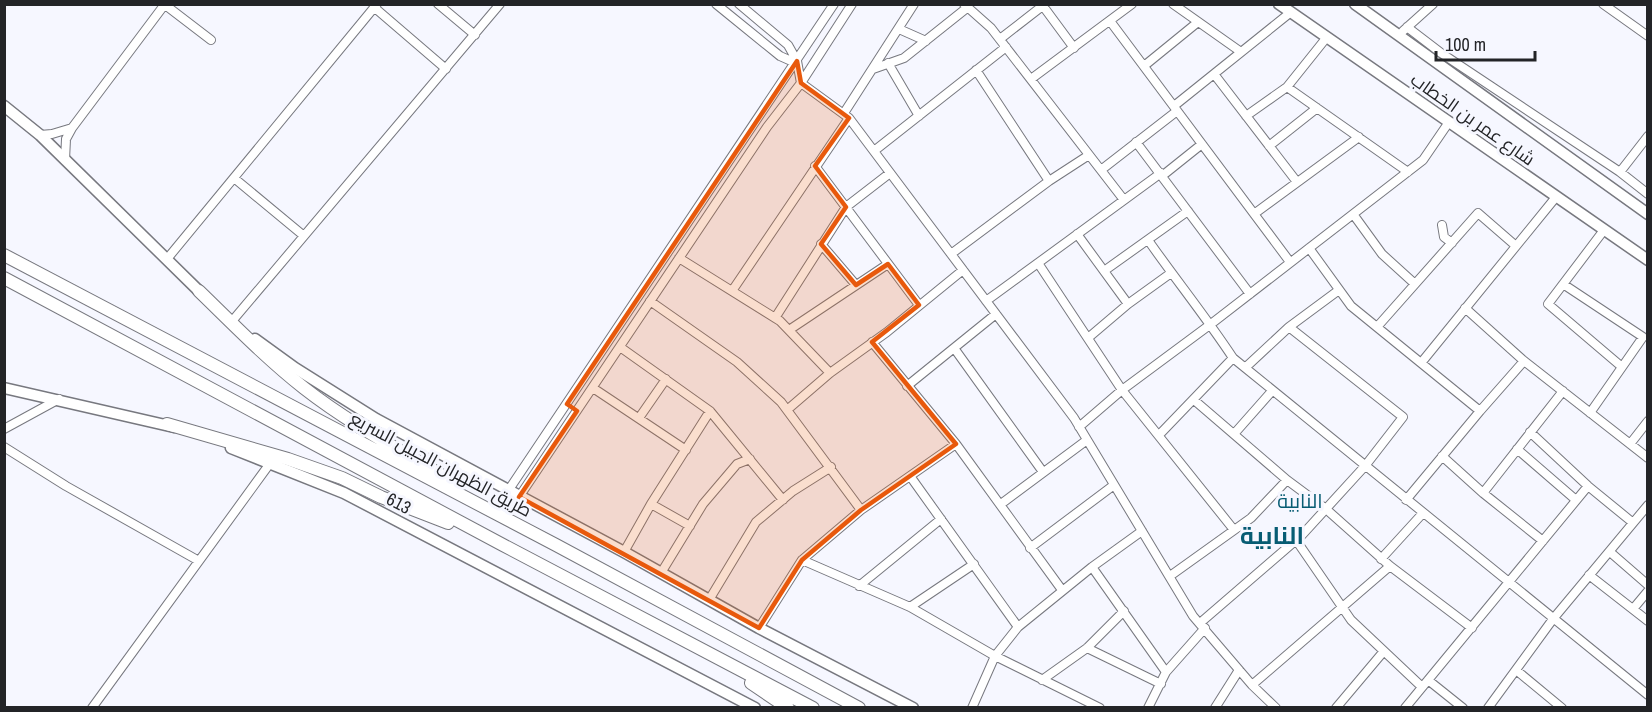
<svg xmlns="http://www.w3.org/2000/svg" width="1652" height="712" font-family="'Archivo Narrow',Cairo,sans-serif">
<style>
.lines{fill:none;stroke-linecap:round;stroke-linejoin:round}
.minor-casing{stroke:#77787f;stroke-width:10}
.major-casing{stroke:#77787f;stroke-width:13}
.highway-casing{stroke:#77787f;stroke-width:14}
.minor{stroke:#fff;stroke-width:8}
.major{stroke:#fff;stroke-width:10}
.highway{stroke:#fff;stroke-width:12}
.marked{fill:#e8590c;fill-opacity:0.2;stroke:#e8590c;stroke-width:4.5;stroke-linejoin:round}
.labels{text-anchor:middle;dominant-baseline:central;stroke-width:6;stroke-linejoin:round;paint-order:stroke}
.street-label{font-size:18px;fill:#232427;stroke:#f6f7ff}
.neighbourhood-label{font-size:20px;fill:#075c73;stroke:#f6f7ff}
.district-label{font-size:24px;font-weight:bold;fill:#075c73;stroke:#f6f7ff}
</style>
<rect width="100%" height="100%" fill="#f6f7ff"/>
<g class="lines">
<g class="minor-casing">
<path id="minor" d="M 164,4 L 211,40
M 438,4 L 475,35
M 716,4 L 780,56 L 789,60 L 797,61
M 739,4 L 788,45 L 797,61 L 801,83 L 849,118 L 1074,418 L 1193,616 L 1252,685 L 1276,708
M 964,4 L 991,28 L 1124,200
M 1173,4 L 1241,52
M 1603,4 L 1648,36
M 1043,6 L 1074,48
M 375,8 L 446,69
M 1110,21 L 1290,262
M 1407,27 L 1441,53 L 1620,172 L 1648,136
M 899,29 L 926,41
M 1403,31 L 1433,4
M 1000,39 L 1045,4
M 888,63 L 919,116
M 1144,66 L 1198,22
M 873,69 L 904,58 L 968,7
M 976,70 L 1049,181
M 1214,74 L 1297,182
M 1031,79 L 1132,4
M 1287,87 L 1408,172
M 1174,106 L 1291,12
M 844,113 L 914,4
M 1246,116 L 1287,87 L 1327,37
M 72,128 L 165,4
M 40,135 L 52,134 L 72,128 L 66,139 L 65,160
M 1136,142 L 1250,294
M 1269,146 L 1317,108
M 874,151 L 1006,47
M 815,166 L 919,305
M 1101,170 L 1177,111
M 1620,172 L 1648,194
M 1162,176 L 1202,144
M 234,178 L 304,236
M 1254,214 L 1359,137
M 1353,214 L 1382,254 L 1415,284
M 1442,225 L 1444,237 L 1452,243
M 1604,230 L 1548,304 L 1622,367
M 1077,234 L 1128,304
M 1148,240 C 1176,280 1206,317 1233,358 L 1648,695
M 821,244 L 856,285
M 1309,248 L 1351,306 L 1480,411
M 951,254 L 1049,181 L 1089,155
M 679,258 L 780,321 L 830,373
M 167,259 L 377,4
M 1038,263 L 1122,390 L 1234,530
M 1104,271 L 1188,211
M 1563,284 L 1643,337 L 1590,413
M 732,291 L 849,118
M 650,301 L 737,362 L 781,402 L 861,510
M 986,301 L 1161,173
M 1465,308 L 1524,361 L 1648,458
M 775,318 L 846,207 L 890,173
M 233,320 L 500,4
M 1377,327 L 1478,213 L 1516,246
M 789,330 L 888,264
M 1088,338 L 1128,304 L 1171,273
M 872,342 L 956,444 L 1062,590
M 620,347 L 710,411 L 783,500
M 954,348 L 1043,472
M 1421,363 L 1556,197
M 1246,367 L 1289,327 L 1339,290
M 907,386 L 996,314
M 593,388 L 686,450
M 1194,400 L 1287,480 L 1326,509 L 1390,566 L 1472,628
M 787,410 L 830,373 L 887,332 L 963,270
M 639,418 L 666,379
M 1079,427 L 1122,390 L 1211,324 L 1423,160 L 1449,122
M 4,429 L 59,399
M 1530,432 L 1588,486 L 1632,522
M 1234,434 L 1272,391
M 1159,435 L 1233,358
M 1630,444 L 1648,421
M 4,447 L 66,486 L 199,561
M 1517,449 L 1576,500
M 1442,456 L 1483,493 L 1543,541
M 910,476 L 1018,627
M 508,491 L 834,4
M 1483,493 L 1563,391
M 519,497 L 767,127 L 801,83 L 852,4
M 1406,500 L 1480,411 L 1524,361
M 651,504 L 690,526
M 1001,504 L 1087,440
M 1296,540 L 1351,620 L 1422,687
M 1030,548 L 1114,485
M 624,552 L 651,504 L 710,411
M 1610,552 L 1648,585
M 1381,559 L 1423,513
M 802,560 L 910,607 L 995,656 L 1100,708
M 1092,567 L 1166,672
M 661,573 L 703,504 L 737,464 L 750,459
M 1589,575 L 1648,621
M 1170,576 L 1251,518 L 1287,480
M 859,586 L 941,519
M 709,600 L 756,522 L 793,491 L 831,467
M 910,607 L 974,564
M 1633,609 L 1648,591
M 1200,623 L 1302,535 L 1365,466 L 1403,417 L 1289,327
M 759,628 L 802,560 L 861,510 L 956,444
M 1087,648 L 1161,684
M 1516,670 L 1562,708
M 1042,680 L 1087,648 L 1124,611
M 1428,680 L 1463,708
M 1252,685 L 1390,566
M 92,708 L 271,462
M 972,708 L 995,656 L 1018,627 L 1092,567 L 1142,531
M 1148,708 L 1166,672 L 1205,628
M 1215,708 L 1239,670
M 1336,708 L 1384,651
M 1405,708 L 1588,486
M 1488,708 L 1553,619 L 1648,505"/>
</g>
<g class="major-casing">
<path id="major" d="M 1279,4 L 1648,260
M 1355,4 L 1648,214
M 4,106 L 40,135 L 204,296
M 255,339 L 295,368 L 376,419 L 624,552 L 759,628 L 913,708
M 4,388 L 174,427
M 231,448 L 344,493 L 755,708"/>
</g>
<g class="highway-casing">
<path id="highway" d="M 4,255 L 556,545 L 859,708
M 4,278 L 503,545 L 813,708
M 199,291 C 233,324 267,359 304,388 C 350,424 403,452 453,482
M 167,424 L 288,459 L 342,478 L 381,497 L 448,523
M 751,683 L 788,708"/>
</g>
<use href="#minor" class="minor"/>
<use href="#major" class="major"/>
<use href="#highway" class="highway"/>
</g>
<path class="marked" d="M 797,61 L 801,83 L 849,118 L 815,166 L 846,207 L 821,244 L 856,285 L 888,264 L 919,305 L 872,342 L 956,444 L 861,510 L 802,560 L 759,628 L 519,497 L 577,411 L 567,404 Z"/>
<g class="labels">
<g class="street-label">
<text transform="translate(1473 119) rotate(35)">شارع عمر بن الخطاب</text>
<text transform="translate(441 464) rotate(28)">طريق الظهران الجبيل السريع</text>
<text transform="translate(399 503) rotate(28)">613</text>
</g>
<g class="neighbourhood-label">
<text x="1300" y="500">النابية</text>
</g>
<g class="district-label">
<text x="1272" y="535">النابية</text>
</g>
</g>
<rect width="1652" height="712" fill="none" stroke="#232427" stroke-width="12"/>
<path d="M1436 51v9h99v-9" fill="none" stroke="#232427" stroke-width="3"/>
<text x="1445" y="51" font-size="18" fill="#232427" stroke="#f6f7ff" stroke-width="4.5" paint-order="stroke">100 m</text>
</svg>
